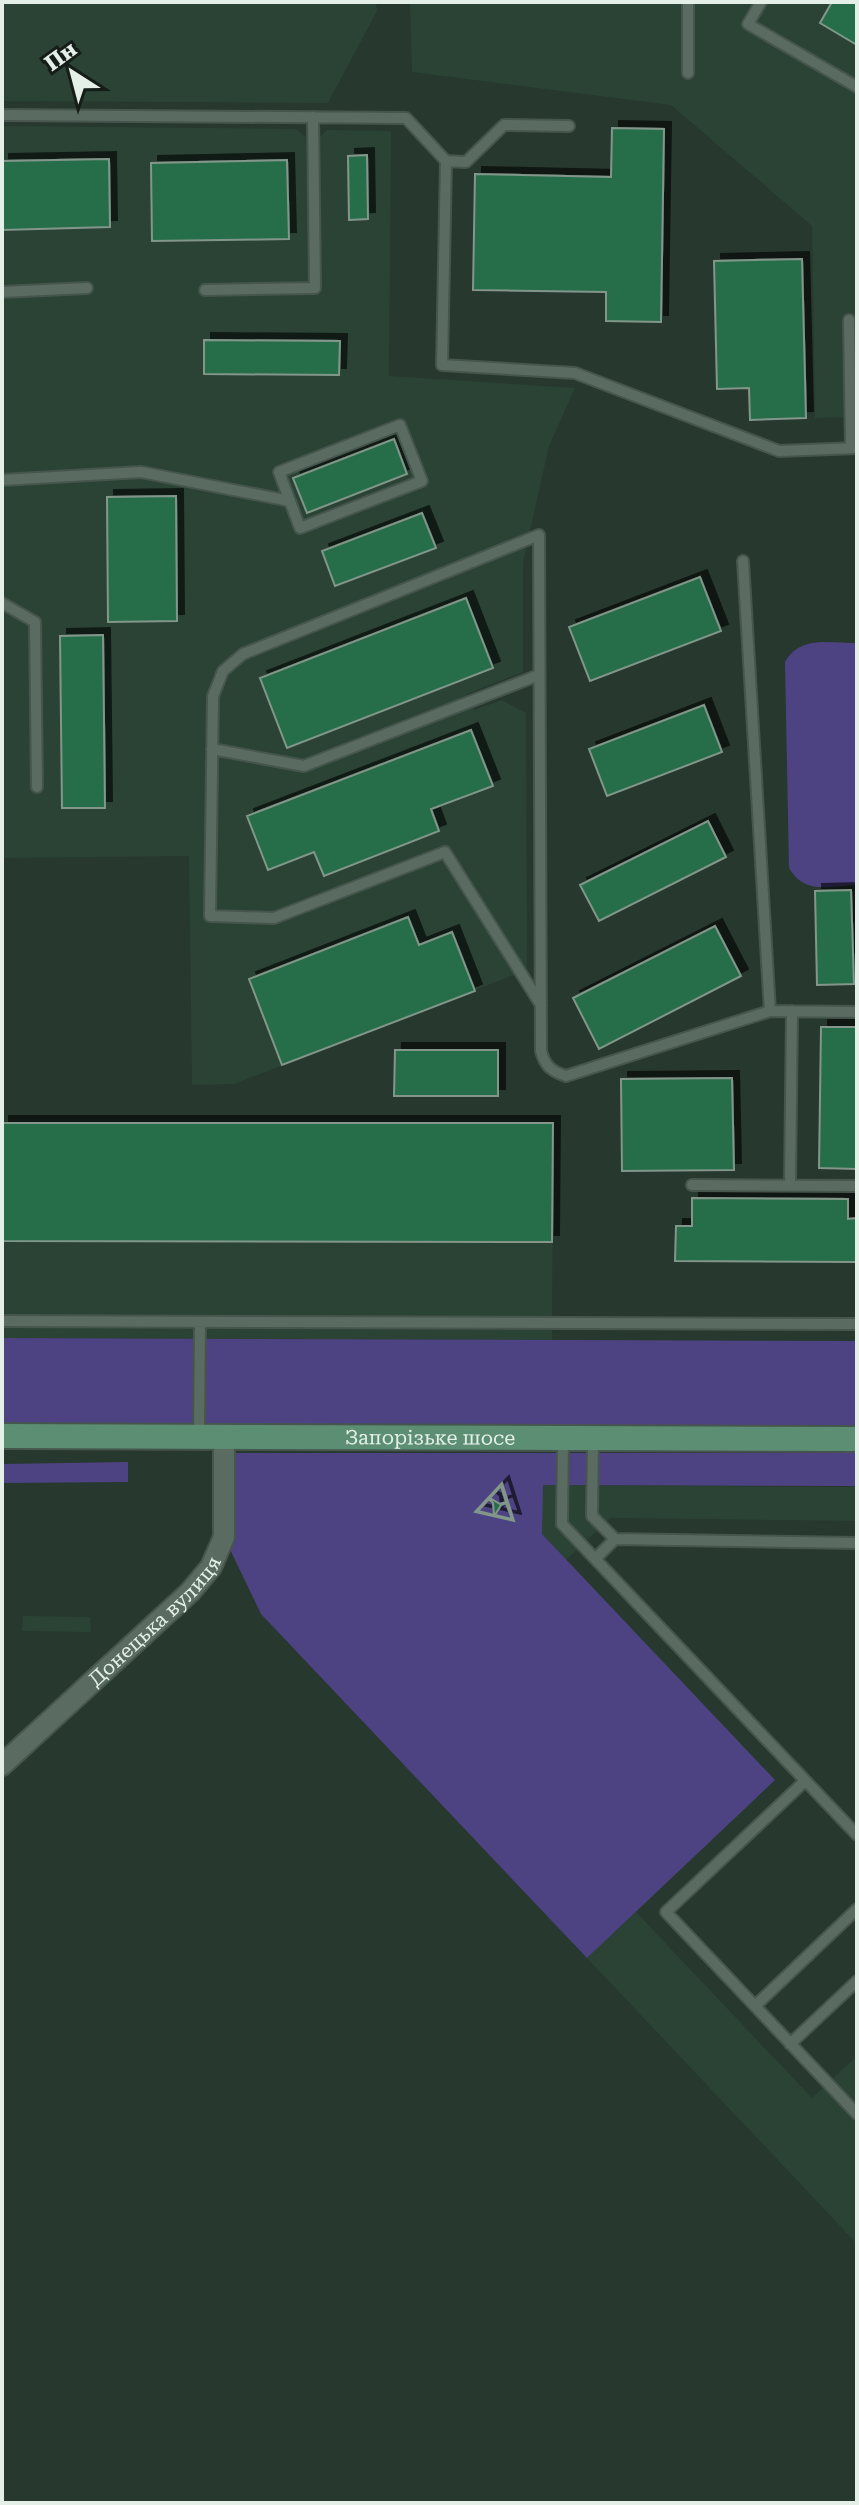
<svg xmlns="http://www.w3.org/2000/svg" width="859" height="2505" font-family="'Roboto Serif',serif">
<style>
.built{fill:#2b4335}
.green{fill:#4e4382}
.building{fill:#266e4a;stroke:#82968a;stroke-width:2;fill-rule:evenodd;filter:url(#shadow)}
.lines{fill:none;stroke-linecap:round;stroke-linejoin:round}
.service-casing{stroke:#46554d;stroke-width:14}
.minor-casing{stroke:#46554d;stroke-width:24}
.primary-casing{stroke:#46554d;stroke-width:28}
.service{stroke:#5a6c61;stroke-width:10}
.minor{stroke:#5a6c61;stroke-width:20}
.primary{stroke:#5b8e72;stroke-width:24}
.labels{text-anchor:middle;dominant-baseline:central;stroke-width:6;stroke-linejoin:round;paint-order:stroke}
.street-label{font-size:20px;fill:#e4efe8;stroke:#161d19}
</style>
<defs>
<filter id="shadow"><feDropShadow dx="7" dy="-7" stdDeviation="0" flood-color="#0009"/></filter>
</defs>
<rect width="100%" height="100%" fill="#27382e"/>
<path class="built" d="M 2,2 L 376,2 L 377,11 L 328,103 L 2,101 Z
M 410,2 L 857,2 L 857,417 L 815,418 L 812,226 L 671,105 L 412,72 Z
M 2,126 L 296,129 L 307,138 L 320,137 L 327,130 L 391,131 L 389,376 L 575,388 L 549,446 L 523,562 L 523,672 L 467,694 L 474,710 L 502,700 L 526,713 L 527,970 L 234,1084 L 192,1085 L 189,856 L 2,858 Z
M 2,1123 L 553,1123 L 552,1340 L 2,1338 Z
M 542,1485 L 857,1487 L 857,1521 L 610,1518 L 566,1560 L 542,1534 Z
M 23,1616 L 90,1617 L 91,1632 L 22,1631 Z
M 636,1912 L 812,2098 L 857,2056 L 857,2244 L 587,1958 Z"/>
<path class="green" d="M 857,643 L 857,885 C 829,886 805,895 789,868 L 785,662 C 800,635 829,643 857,643 Z
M 2,1338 L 857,1341 L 857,1426 L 2,1424 Z
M 224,1453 L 857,1453 L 857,1486 L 543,1485 L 542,1534 L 775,1780 L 587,1958 L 261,1614 L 224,1537 Z
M 128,1462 L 128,1482 L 2,1483 L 2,1464 Z"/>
<path class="building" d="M 832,2 L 857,2 L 857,45 L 820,23 Z
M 612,128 L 664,129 L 661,322 L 606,321 L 606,292 L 473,290 L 475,174 L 611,177 Z
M 367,155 L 368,219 L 349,220 L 348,156 Z
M 109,159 L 110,227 L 2,230 L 2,161 Z
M 287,160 L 289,239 L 152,241 L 151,163 Z
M 802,259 L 806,418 L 750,420 L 749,388 L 717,389 L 714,261 Z
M 204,340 L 340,341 L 339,375 L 204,374 Z
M 394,439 L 407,474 L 307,513 L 293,478 Z
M 176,496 L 177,621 L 108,622 L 107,497 Z
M 422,513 L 436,548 L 335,586 L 322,551 Z
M 700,577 L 721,631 L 590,681 L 569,627 Z
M 466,598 L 493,668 L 287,748 L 260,678 Z
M 103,635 L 105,808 L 62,808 L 60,636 Z
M 704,705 L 722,752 L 607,796 L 589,749 Z
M 471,730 L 493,786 L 431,809 L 439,831 L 324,876 L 314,852 L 268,870 L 247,816 Z
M 708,821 L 726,857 L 599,921 L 580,885 Z
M 851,890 L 854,984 L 817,985 L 815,891 Z
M 408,917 L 419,945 L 452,932 L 475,991 L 282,1065 L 249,979 Z
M 715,926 L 741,976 L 599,1049 L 573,998 Z
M 821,1027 L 857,1027 L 857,1169 L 819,1168 Z
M 395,1050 L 498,1050 L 498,1096 L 394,1096 Z
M 732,1078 L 734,1170 L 622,1171 L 621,1079 Z
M 2,1123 L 553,1123 L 552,1242 L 2,1241 Z
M 692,1198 L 848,1199 L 848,1219 L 857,1218 L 857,1262 L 675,1261 L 676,1226 L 692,1226 Z
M 502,1483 L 514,1521 L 475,1512 ZM 501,1486 L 506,1502 L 500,1504 L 490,1498 ZM 489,1499 L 493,1503 L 494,1515 L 478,1511 ZM 506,1503 L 512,1519 L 495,1515 L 501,1505 Z"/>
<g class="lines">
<g class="service-casing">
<path id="service" d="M 761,2 L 748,24 L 857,87
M 688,73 L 688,2
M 2,115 L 406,118 L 446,161 L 442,365 L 575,373 L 779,451 L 857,448
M 446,161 L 466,162 L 504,125 L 569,126
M 205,290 L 315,288 L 313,117
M 2,292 L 87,288
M 849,320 L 851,448
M 400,425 L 422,481 L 300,528 L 279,472 Z
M 2,480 L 141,472 L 290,501
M 743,561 L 770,1011
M 2,603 L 35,622 L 37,787
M 212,749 L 304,766 L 539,675
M 541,1005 L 445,852 L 274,918 L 210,916 L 213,696 L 223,671 L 243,654 L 539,535 L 541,1051 C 545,1066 551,1071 566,1076 L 770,1011 L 857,1012
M 692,1185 L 857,1186
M 790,1185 L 792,1011
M 2,1321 L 857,1324
M 199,1436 L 200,1322
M 593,1438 L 592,1516 L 615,1539 L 857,1543
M 563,1439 L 562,1524 L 857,1835
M 595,1559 L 615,1539
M 805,1781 L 666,1912 L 857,2114
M 755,2006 L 857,1909
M 790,2044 L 857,1981"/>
</g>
<g class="minor-casing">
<g id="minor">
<path id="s1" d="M 2,1765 L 190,1592 L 211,1567 L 224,1537 L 224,1437"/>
</g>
</g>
<g class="primary-casing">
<g id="primary">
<path id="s2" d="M 2,1436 L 857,1439"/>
</g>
</g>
<use href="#service" class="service"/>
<use href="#minor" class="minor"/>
<use href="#primary" class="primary"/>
</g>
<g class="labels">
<g class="street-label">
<text stroke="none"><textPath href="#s2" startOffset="428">Запорізьке шосе</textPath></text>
<text stroke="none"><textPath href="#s1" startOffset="210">Донецька вулиця</textPath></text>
</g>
</g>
<rect width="859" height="2505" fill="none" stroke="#e4efe8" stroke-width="8"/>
<g transform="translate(72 72) rotate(324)" stroke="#161d19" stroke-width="6" paint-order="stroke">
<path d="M0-6L14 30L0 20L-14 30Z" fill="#e4efe8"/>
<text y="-12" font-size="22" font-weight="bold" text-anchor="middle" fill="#e4efe8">Пн</text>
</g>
</svg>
